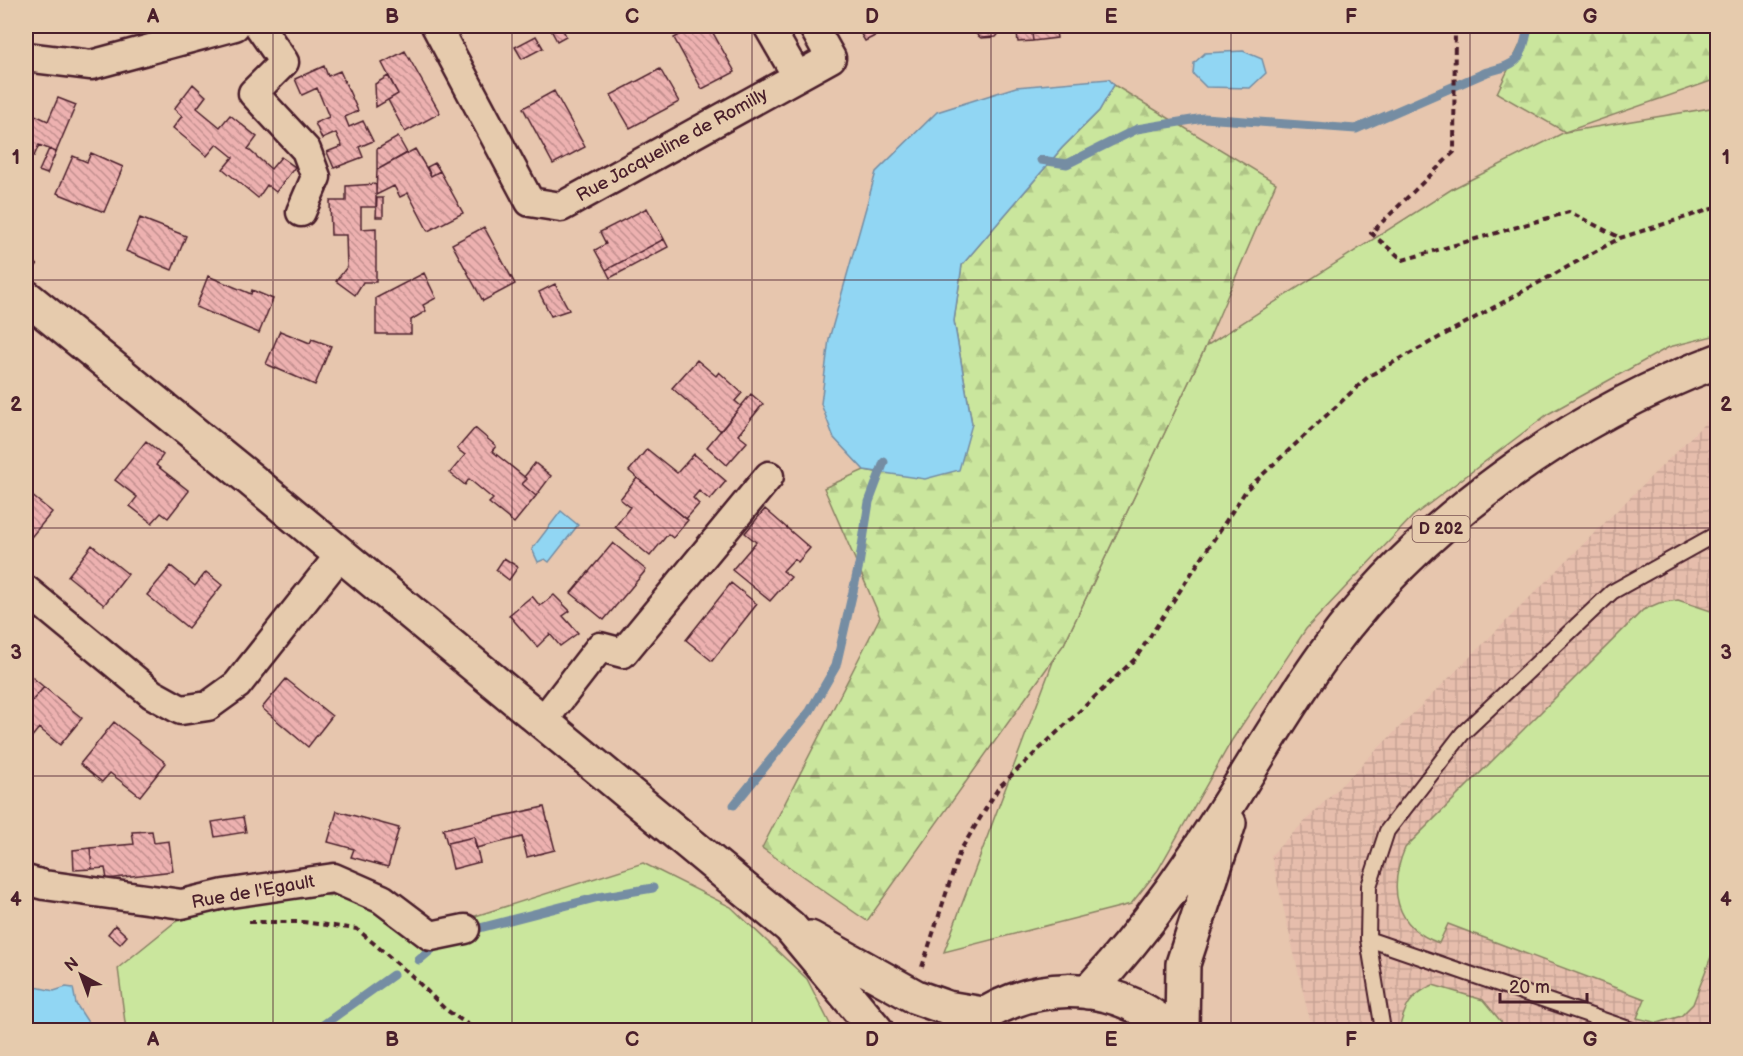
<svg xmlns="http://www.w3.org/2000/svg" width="1743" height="1056" font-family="'Balsamiq Sans',sans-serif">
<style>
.industrial{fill:url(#industrial-grid)}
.grass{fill:#cae69d;stroke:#8a8264;stroke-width:1.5}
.forest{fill:url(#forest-firs);stroke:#8a8264;stroke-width:1.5}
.water{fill:#91d6f3;stroke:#758da3;stroke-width:1.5}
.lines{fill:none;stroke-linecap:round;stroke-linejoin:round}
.stream{stroke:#758da3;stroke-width:9}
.building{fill:url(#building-back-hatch);stroke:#4a1f2b;stroke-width:1.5}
.lane-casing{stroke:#4a1f2b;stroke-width:18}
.street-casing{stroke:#4a1f2b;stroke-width:33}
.secondary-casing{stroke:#4a1f2b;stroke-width:38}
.primary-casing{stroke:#4a1f2b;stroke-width:38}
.path{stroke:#4a1f2b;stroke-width:4;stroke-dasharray:6 4.5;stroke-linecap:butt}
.lane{stroke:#e6cbad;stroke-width:14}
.street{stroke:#e6cbad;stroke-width:28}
.secondary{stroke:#e6cbad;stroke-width:33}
.primary{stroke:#e6cbad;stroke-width:33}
.grid{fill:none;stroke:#4a1f2b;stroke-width:1.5;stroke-opacity:0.55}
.labels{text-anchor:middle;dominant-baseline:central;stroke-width:4.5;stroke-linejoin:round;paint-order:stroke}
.shield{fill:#e6cbad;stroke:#795352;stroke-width:1.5}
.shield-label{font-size:16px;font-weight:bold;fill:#4a1f2b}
.street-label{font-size:18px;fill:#4a1f2b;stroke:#e6cbad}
.neatline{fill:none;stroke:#4a1f2b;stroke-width:2}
.grid-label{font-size:20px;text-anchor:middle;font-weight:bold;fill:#4a1f2b}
</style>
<defs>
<pattern id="industrial-grid" width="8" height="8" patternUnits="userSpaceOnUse" patternTransform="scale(1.5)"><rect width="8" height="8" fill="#e6bdac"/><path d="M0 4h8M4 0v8" fill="none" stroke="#c7a294"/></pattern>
<pattern id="forest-firs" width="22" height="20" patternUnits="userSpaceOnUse" patternTransform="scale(1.5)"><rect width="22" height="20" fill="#cae69d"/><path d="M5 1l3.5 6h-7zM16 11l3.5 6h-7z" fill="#afc587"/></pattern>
<pattern id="building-back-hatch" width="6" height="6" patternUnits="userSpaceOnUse" patternTransform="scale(1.5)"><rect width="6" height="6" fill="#edb1b0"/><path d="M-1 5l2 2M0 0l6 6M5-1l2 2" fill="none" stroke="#c28f8f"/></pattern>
</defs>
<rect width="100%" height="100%" fill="#e7c6ae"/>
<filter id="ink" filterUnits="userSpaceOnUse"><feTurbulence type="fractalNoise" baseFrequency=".0167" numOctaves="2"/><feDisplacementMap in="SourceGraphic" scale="12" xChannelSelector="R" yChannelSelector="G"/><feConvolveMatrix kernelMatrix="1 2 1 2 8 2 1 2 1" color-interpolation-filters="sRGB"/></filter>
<g filter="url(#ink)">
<path class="industrial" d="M 1717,411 L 1717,1030 L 1312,1030 L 1271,855 Z"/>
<path class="grass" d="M 1717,107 L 1717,335 L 1669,347 L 1548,414 L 1413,516 L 1306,629 L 1232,740 L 1158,870 L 1131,904 L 944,952 L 1057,651 L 1064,644 L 1206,346 L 1452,189 L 1565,132 Z
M 1678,600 L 1717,613 L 1717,941 L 1693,1004 L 1681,1016 L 1658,1023 L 1637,1018 L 1645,999 L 1448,924 L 1439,943 C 1394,927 1388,888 1405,848 L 1643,610 L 1659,603 Z
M 643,863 L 731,907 L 807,979 L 833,1030 L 126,1030 L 118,968 L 175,922 L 227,905 L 298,893 L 356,898 L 447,925 Z
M 1433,985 L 1483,1000 L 1508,1030 L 1399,1030 C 1404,1008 1411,994 1433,985 Z"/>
<path class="forest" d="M 1529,26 L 1717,26 L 1717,79 L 1565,132 L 1497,93 Z
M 1114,85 L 1276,183 L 1206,346 L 1064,644 L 867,921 L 762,848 L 880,617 L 824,488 L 864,470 L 881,473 L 972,424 L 954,321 L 962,265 L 1062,148 L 1099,111 Z"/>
<path class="water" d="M 1243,51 L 1262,59 L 1266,73 L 1250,88 L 1206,87 L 1193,74 L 1194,63 L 1205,53 Z
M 1109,79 L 1114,85 L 1099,111 L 1062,148 L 962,265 L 954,321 L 972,424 L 959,470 L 925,479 L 864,470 L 834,438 L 821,404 L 829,339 L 876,172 L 937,112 L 1016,87 Z
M 561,511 L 578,525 L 549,562 L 545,559 L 538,562 L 532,549 Z
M 26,985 L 54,991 L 66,987 L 73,988 L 76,1004 L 93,1030 L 26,1030 Z"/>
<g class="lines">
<path class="stream" d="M 1041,160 L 1067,164 L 1137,129 L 1204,118 L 1356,129 L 1487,72 C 1519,64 1521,60 1528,28 L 1532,26
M 734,805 L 810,711 L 836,666 L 859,565 L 869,502 L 884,462
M 468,931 L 599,897 L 653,888
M 419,960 L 439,943
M 316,1030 L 393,975"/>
</g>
<path class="building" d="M 554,26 L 561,26 L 566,36 L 557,41 L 550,28 Z
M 696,26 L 709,26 L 735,72 L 702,89 L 674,38 Z
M 856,26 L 881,26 L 883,32 L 865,41 Z
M 974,26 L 1007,26 L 1000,26 L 1001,31 L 996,37 L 981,38 L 975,33 Z
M 1016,26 L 1031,26 L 1033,41 L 1018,42 Z
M 1031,26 L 1055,26 L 1057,38 L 1033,41 Z
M 536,36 L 543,48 L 522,59 L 515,47 Z
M 405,51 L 440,113 L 405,132 L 388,100 L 398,94 L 382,63 Z
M 324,66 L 328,76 L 340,71 L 358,111 L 345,117 L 349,127 L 363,121 L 373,141 L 359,147 L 363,157 L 334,168 L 327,152 L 342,146 L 336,133 L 322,139 L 315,123 L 329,117 L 317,88 L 302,95 L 295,79 Z
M 660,69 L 679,102 L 630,128 L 611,95 Z
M 388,76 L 398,94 L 376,107 L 375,84 Z
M 193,84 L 206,96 L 197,108 L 220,127 L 230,115 L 257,137 L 248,149 L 271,169 L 281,157 L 295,167 L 276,192 L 267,185 L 258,198 L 223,169 L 233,157 L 217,144 L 207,156 L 173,128 L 182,116 L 174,109 Z
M 554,91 L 585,147 L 553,164 L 523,108 Z
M 58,98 L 76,105 L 56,152 L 39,145 L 34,156 L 26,153 L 26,111 L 48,121 Z
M 398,137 L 407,153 L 377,170 L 377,149 Z
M 49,149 L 56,152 L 47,174 L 39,171 Z
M 415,149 L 431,176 L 440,171 L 463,213 L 428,231 L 408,193 L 400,197 L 394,186 L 376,195 L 377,170 Z
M 91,153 L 123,167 L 104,212 L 57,193 L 73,156 L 87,162 Z
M 435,163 L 440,171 L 431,176 L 427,167 Z
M 376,184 L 376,207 L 361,207 L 361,229 L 376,228 L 376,282 L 363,282 L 355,295 L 336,281 L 347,267 L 346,235 L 331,235 L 330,201 L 346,201 L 346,186 Z
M 377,198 L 383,198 L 383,217 L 376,217 Z
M 647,208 L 664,239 L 606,270 L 595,250 L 606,244 L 600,232 Z
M 140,218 L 186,236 L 172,270 L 126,251 Z
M 484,227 L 515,284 L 483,301 L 452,244 Z
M 664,239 L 668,247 L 610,278 L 606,270 Z
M 424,273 L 436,298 L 423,305 L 426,311 L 411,320 L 411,334 L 376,334 L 376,298 Z
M 208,276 L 251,294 L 252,290 L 273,299 L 259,333 L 196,307 Z
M 555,284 L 569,310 L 551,316 L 539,292 Z
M 280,331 L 310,343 L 312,339 L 331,346 L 315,385 L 266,364 Z
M 697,360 L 716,376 L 719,372 L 742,393 L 735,401 L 741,406 L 721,431 L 672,388 Z
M 751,394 L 763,404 L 738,435 L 747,442 L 727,465 L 707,447 Z
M 475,428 L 496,446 L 492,451 L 527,479 L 522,484 L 536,496 L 514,523 L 489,503 L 493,499 L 469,479 L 465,485 L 450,473 L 465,455 L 457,449 Z
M 146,441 L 163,455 L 156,465 L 189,491 L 168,518 L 161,513 L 152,523 L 130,506 L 137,497 L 115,480 Z
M 647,449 L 677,473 L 694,454 L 726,481 L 710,500 L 699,491 L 693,498 L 699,504 L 686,519 L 629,471 Z
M 535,463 L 551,476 L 536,496 L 522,484 L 527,479 L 524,477 Z
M 637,478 L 688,520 L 673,538 L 668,534 L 650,556 L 615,527 L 630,507 L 620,499 Z
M 26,491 L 52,512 L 27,542 L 26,540 Z
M 765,509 L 810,548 L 798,562 L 794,559 L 783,571 L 791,577 L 770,601 L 732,570 L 756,542 L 745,533 Z
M 613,543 L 646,570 L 604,620 L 571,593 Z
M 92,545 L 128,574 L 104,605 L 68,576 Z
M 504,558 L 518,567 L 509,580 L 496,570 Z
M 171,566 L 195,586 L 206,572 L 222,585 L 188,628 L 147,595 Z
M 731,583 L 757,604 L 712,661 L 686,640 Z
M 554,595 L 570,611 L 563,616 L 578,633 L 560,646 L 550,634 L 537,647 L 509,615 L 532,596 L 540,606 Z
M 27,673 L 44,687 L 26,708 L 26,675 Z
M 286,679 L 332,716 L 308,747 L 262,708 Z
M 44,687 L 82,718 L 60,745 L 39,728 L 26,744 L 26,708 Z
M 114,722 L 166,763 L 140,796 L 110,773 L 102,782 L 80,764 Z
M 544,807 L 555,850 L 527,857 L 522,837 L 476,848 L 474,837 L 447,843 L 443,829 Z
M 337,811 L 399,828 L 388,867 L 351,857 L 354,849 L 328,842 Z
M 243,817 L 246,832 L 215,837 L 212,822 Z
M 152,831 L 154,843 L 169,841 L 173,871 L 107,879 L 105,868 L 92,869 L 90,848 L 134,844 L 132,832 Z
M 474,837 L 480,862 L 453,869 L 447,843 Z
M 90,848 L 92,869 L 74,870 L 73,850 Z
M 115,925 L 127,936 L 120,944 L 108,934 Z"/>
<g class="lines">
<g class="lane-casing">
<path id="lane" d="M 1368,939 L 1632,1030
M 1383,1030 L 1368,939 L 1369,886 L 1387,831 L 1463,733 L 1612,592 L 1718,533"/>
</g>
<g class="street-casing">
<path id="street" d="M 259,26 L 284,62 L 253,93 L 306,150 L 316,177 L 301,212
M 436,26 L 530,202 L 561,207 L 831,58 L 813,26
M 768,26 L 797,76
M 26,57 L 91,65 L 235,26
M 26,590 L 152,694 L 181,710 L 208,706 L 237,685 L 340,555
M 542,722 L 600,647 L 623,653 L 769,476
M 26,880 L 44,885 L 182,904 L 224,894 L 334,878 L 382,899 L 431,936 L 465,929"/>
</g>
<g class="secondary-casing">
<path id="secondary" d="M 26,297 L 250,479 L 790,927 L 876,1030
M 810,938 L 916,997 L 947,1008 L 983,1014"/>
</g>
<g class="primary-casing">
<path id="primary" d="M 1088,992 C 1148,928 1196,857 1242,782 C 1270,737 1297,691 1329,648 C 1422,521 1571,416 1718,361
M 963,1030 C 1024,979 1110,976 1171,1030
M 1182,1030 L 1183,964 L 1229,823"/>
</g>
<path class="path" d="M 1455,26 L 1454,152 L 1371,233 L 1403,260 L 1569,212 L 1619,237
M 26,257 L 37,266
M 249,922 L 303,922 L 357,929 L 413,977 L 445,1009 L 476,1030
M 922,967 L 960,851 L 999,787 L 1135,659 L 1247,489 L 1369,376 L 1620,238 L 1718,207"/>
<use href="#lane" class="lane"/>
<use href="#street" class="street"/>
<use href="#secondary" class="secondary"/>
<use href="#primary" class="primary"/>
</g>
</g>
<path class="grid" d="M 273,26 L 273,1030M 512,26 L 512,1030M 752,26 L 752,1030M 991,26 L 991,1030M 1231,26 L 1231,1030M 1470,26 L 1470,1030M 26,280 L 1718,280M 26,528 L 1718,528M 26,776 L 1718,776"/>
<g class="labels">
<rect class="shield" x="1412.5" y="516" width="57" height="26" rx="4.5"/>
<g class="shield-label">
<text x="1441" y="529">D 202</text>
</g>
<g class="street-label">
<text transform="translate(672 145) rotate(-29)">Rue Jacqueline de Romilly</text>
<text transform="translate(253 892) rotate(-10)">Rue de l'Egault</text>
</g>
</g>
<rect width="1743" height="1056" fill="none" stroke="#e6cbad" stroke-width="66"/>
<g transform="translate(81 975) rotate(319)" stroke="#e6cbad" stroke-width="4.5" paint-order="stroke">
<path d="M0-4.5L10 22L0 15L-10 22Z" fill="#4a1f2b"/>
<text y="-9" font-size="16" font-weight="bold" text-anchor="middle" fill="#4a1f2b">N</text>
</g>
<path d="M1500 993v9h87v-9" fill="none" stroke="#4a1f2b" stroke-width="3"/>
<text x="1509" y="993" font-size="18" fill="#4a1f2b" stroke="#e6cbad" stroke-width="4.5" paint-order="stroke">20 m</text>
<rect x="33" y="33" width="1677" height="990" class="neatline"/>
<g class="grid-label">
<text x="153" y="23">A</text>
<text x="392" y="23">B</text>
<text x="632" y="23">C</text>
<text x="872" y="23">D</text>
<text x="1111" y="23">E</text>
<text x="1351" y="23">F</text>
<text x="1590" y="23">G</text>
<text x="16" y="164">1</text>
<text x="1726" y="164">1</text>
<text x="16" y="411">2</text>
<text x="1726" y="411">2</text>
<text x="16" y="659">3</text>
<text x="1726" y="659">3</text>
<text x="16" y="906">4</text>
<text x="1726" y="906">4</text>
<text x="153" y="1046">A</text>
<text x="392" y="1046">B</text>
<text x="632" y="1046">C</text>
<text x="872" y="1046">D</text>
<text x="1111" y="1046">E</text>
<text x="1351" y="1046">F</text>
<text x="1590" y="1046">G</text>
</g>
</svg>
